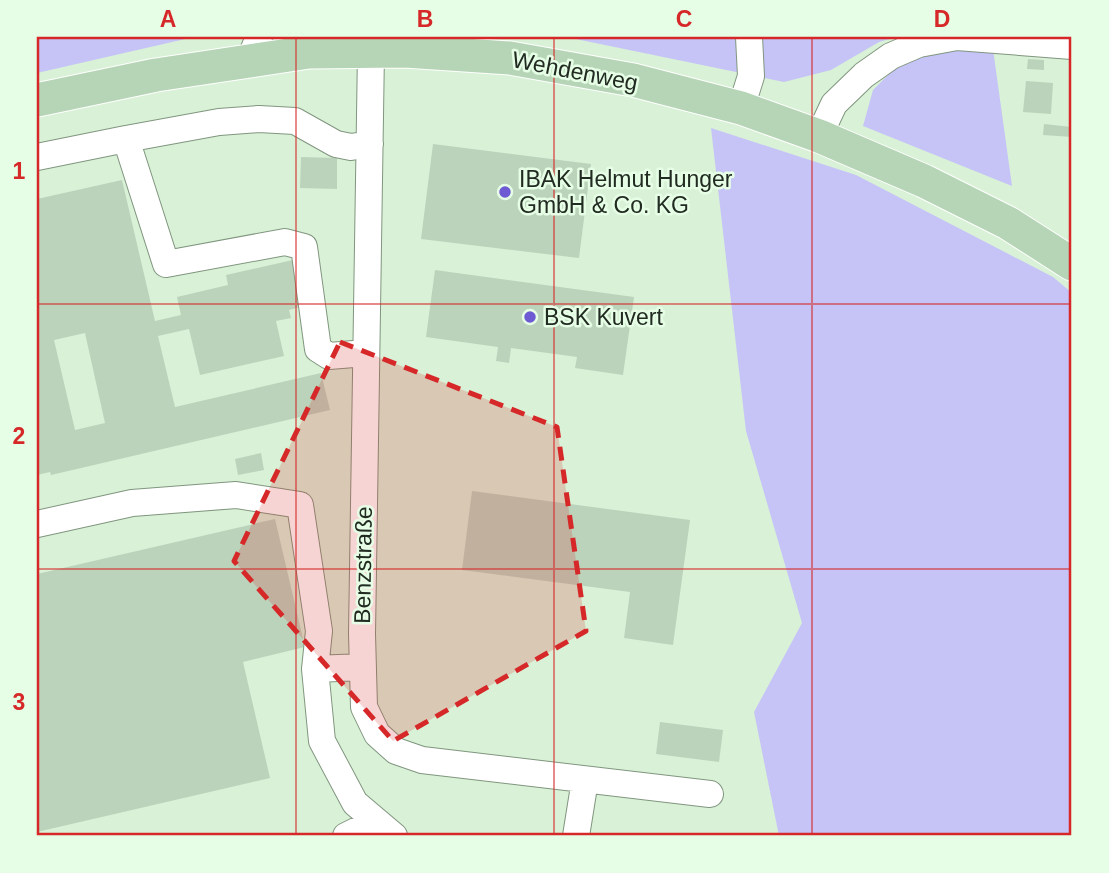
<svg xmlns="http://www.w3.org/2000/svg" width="1109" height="873" font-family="Arial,sans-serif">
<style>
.green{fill:#c6c4f7}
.building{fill:#bcd3bb;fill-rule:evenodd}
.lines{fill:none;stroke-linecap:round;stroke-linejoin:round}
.minor-casing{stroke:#80967f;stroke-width:28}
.major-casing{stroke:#fff;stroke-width:35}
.minor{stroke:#fff;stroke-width:26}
.major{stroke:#b6d5b6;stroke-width:33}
.marked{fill:#d62828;fill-opacity:0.2;stroke:#d62828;stroke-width:5;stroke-dasharray:14 9;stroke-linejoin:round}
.grid{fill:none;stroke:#d62828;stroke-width:2;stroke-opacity:0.55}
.poi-dot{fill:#6e5bd4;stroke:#e6fee5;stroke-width:2.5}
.labels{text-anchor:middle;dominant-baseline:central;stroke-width:5;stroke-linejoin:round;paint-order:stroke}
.street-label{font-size:23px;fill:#222b22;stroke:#e6fee5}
.poi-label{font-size:23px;fill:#222b22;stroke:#e6fee5;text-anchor:start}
.neatline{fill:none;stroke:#d62828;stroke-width:2.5}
.grid-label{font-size:23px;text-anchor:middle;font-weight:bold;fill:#d62828}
</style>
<rect width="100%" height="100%" fill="#d9f1d7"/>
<path class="green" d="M 37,37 L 194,37 L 37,73 Z
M 566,37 L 897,37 L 879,42 L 831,70 L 784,82 Z
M 961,47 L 993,49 L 1012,186 L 863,126 L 873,90 L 897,66 L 927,51 Z
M 711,128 L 856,175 L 1053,277 L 1072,293 L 1072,836 L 779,836 L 754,712 L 802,623 L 746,431 Z"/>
<path class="building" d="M 1028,59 L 1044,60 L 1044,70 L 1027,69 Z
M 1026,81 L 1053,83 L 1051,114 L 1023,112 Z
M 1044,124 L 1072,127 L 1072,137 L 1043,135 Z
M 433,144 L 591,164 L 579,258 L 421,239 Z
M 301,157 L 337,158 L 337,189 L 300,188 Z
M 122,180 L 155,321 L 181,315 L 177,297 L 228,285 L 226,275 L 293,260 L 304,306 L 289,310 L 291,318 L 276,321 L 284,356 L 200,375 L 189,329 L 158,336 L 175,407 L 321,373 L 330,410 L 51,475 L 50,472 L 37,475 L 37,199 ZM 85,333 L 105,423 L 75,430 L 54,340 Z
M 435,270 L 634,297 L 623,375 L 575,368 L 577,357 L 511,348 L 509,363 L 496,361 L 498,347 L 426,337 Z
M 261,453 L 264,470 L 238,475 L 235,459 Z
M 472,491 L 690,520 L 673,645 L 624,638 L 630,592 L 462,570 Z
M 275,519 L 305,647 L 243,662 L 270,778 L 37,832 L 37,574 Z
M 660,722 L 723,730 L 719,762 L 656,754 Z"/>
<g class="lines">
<g class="minor-casing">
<path id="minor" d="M 371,51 L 362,634 L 364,707 L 377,734 L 396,751 L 422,760 L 710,794
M 249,61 L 259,37
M 741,108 L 751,76 L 749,37
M 819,136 L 834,104 L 864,75 L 891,56 L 919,44 L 957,37 L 1072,46
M 37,157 L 126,139
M 366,353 L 329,356 L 318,349 L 304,247 L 285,242 L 166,264 L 126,139 L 219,122 L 259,119 L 295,121 L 336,144 L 351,147 L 370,144
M 37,524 L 132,503 L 236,495 L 300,505 L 319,631 L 315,669 L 322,741 L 355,803 L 394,836
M 315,669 L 362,667
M 346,836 L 376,821
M 576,836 L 585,780"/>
</g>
<g class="major-casing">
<path id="major" d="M 37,100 L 156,75 L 309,52 L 405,51 L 510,58 L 633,80 L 741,108 L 819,136 L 924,181 L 1008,223 L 1072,264"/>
</g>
<use href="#minor" class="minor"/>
<use href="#major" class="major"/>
</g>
<path class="marked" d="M 340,342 L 557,427 L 586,631 L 393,741 L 234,561 Z"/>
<path class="grid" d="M 296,37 L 296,836M 554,37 L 554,836M 812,37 L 812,836M 37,304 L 1072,304M 37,569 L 1072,569"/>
<g class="poi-dot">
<circle cx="505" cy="192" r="7"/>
<circle cx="530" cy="317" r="7"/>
</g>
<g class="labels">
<g class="street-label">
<text transform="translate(575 71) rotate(11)">Wehdenweg</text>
<text transform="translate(363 565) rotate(-89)">Benzstraße</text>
</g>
<g class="poi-label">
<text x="519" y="179">IBAK Helmut Hunger<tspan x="519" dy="26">GmbH &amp; Co. KG</tspan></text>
<text x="544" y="317">BSK Kuvert</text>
</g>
</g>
<rect width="1109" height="873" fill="none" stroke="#e6fee5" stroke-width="77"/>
<rect x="38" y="38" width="1032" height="796" class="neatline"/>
<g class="grid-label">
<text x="168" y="27">A</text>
<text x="425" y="27">B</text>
<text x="684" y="27">C</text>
<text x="942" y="27">D</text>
<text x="19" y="179">1</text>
<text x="19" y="444">2</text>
<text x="19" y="710">3</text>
</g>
</svg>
